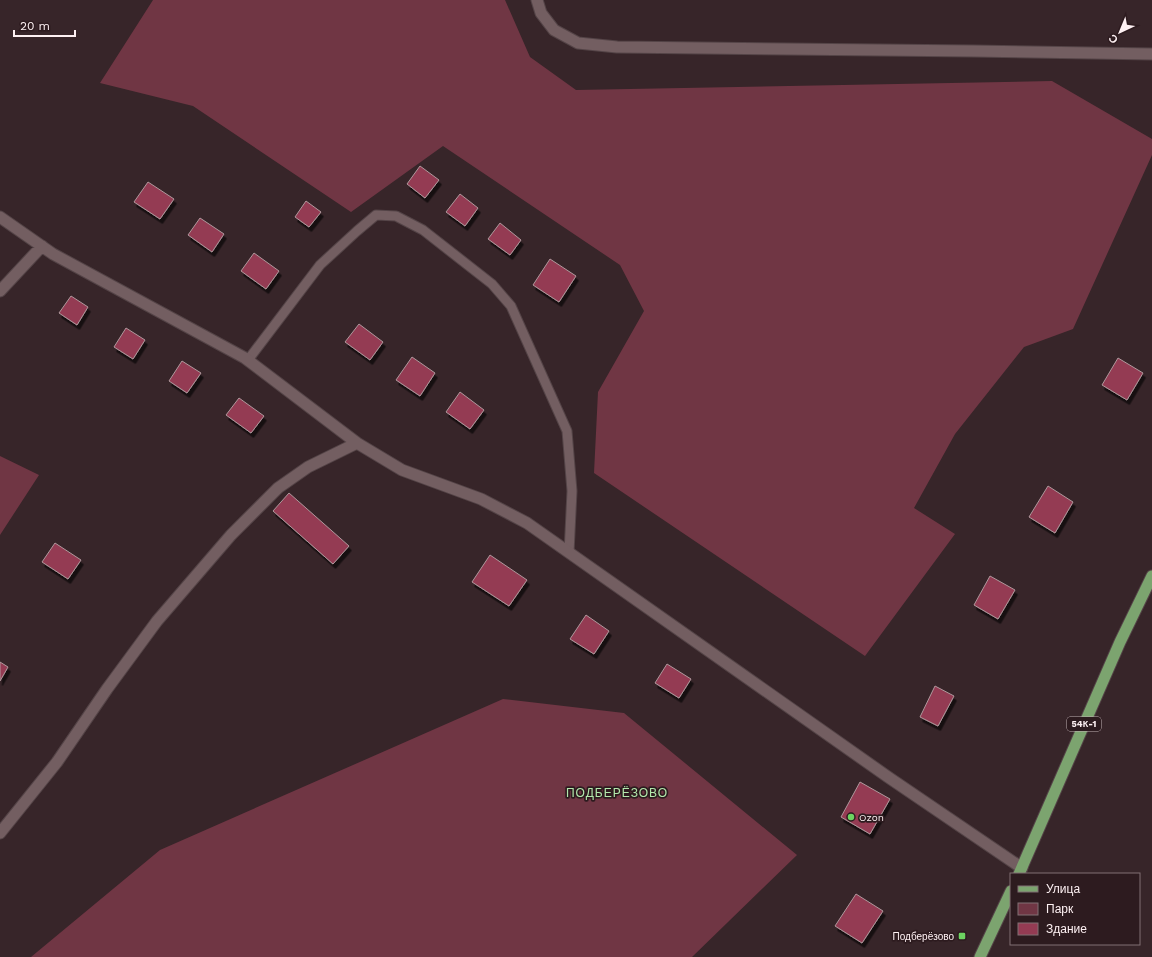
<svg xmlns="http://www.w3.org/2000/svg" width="1152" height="957" font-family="'Work Sans',sans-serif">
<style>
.green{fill:#703644}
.building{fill:#943b53;stroke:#af989c;filter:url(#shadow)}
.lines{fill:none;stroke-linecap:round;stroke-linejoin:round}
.service-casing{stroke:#544447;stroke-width:11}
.minor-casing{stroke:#544447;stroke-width:13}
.secondary-casing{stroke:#544447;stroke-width:13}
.primary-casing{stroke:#544447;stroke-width:13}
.service{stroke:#735e61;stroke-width:9}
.minor{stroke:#735e61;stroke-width:11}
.secondary{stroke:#735e61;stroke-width:11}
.primary{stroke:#7ca46f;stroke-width:11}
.poi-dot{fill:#6dd361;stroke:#2d1b1f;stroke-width:1.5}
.labels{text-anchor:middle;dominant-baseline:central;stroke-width:3.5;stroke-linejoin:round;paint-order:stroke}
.shield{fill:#2d1b1f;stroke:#bfb1b3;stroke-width:1}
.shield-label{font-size:9px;font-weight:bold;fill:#fef1f3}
.poi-label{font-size:10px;fill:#fef1f3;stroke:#2d1b1f;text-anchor:start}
.quarter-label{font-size:12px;letter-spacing:1px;fill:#b3e9ac;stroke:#2d1b1f}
</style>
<defs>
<filter id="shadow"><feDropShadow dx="2.5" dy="4.5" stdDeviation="0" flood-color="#0009"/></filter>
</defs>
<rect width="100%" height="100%" fill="#372529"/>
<path class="green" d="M 153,0 L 505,0 L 530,57 L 576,90 L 1052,81 L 1152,139 L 1152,155 L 1073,329 L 1024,347 L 955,434 L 914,508 L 955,534 L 865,656 L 594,473 L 598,392 L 644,311 L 620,265 L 443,146 L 351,212 L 193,106 L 100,83 Z
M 0,456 L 39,475 L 0,535 Z
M 503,699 L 624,713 L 797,855 L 692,957 L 31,957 L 160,850 Z"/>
<path class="building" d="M 420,166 L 439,180 L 425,198 L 407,184 Z
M 148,182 L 174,199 L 160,219 L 134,202 Z
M 460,194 L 478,208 L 465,226 L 446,212 Z
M 306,201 L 321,212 L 309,227 L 295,217 Z
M 200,218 L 224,234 L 212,252 L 188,235 Z
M 500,223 L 521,240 L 510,255 L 488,239 Z
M 254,253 L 279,271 L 266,289 L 241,271 Z
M 550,259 L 576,276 L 559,302 L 533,285 Z
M 71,296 L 88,307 L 77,325 L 59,313 Z
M 359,324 L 383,342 L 370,360 L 345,342 Z
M 126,328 L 145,340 L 133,359 L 114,347 Z
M 412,357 L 435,373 L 420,396 L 396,380 Z
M 1118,358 L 1143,373 L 1127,400 L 1102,385 Z
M 182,361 L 201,373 L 187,393 L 169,381 Z
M 460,392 L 484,410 L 470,429 L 446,412 Z
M 239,398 L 264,416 L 251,433 L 226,415 Z
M 1048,486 L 1073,502 L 1055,533 L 1029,517 Z
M 289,493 L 349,546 L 333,564 L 273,511 Z
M 55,543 L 81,560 L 68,579 L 42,562 Z
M 490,555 L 527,580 L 509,606 L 472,582 Z
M 990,576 L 1015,590 L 998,619 L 974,605 Z
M 586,615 L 609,631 L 594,654 L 570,639 Z
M 0,662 L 8,667 L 0,681 Z
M 667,664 L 691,679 L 679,698 L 655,683 Z
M 935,686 L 954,696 L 938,726 L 920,717 Z
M 860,782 L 890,799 L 870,834 L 841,817 Z
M 856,894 L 883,911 L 862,943 L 835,926 Z"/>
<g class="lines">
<g class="service-casing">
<path id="service" d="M 248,360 L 320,265 L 357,231 L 376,215 L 396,216 L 423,230 L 492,284 L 511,306 L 567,431 L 572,491 L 569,553"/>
</g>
<g class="minor-casing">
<path id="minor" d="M 0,217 L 53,254 L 245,358 L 357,443 L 402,470 L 481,499 L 527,523 L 888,777 L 1022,868
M 0,291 L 42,246
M 0,833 L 57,762 L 107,689 L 157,621 L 231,535 L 278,488 L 308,467 L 357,443"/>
</g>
<g class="secondary-casing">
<path id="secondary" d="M 537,0 L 541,13 L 554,30 L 578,43 L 617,47 L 973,51 L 1152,54"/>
</g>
<g class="primary-casing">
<path id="primary" d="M 1019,874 L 1120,642 L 1152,576
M 980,957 L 1011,891"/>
</g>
<use href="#service" class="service"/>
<use href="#minor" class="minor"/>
<use href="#secondary" class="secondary"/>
<use href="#primary" class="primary"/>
</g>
<g class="poi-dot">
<circle cx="851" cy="817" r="4"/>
<rect x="958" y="932" width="8" height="8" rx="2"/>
</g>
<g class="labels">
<rect class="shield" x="1067" y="717" width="34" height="14" rx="3"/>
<g class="shield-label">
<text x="1084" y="724">54К-1</text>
</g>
<g class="poi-label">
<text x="859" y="817">Ozon</text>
<text x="954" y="936" text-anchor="end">Подберёзово</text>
</g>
<g class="quarter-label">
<text x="617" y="793">ПОДБЕРЁЗОВО</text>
</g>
</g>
<rect x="1010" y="873" width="130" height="72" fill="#2d1b1f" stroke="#817174"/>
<rect x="1018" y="886" width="20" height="6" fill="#7ca46f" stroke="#817174"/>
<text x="1046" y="893" font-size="12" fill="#fef1f3">Улица</text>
<rect x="1018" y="903" width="20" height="12" fill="#703644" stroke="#817174"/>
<text x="1046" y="913" font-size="12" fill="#fef1f3">Парк</text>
<rect x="1018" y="923" width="20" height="12" fill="#943b53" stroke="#817174"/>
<text x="1046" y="933" font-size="12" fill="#fef1f3">Здание</text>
<g transform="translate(1120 32) rotate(224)" stroke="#2d1b1f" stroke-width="3" paint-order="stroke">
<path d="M0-3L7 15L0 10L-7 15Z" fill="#fef1f3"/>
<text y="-6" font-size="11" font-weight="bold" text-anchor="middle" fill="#fef1f3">С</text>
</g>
<path d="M14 30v6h61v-6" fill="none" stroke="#fef1f3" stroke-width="2"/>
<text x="20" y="30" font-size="12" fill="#fef1f3" stroke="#2d1b1f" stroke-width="3" paint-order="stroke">20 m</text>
</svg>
